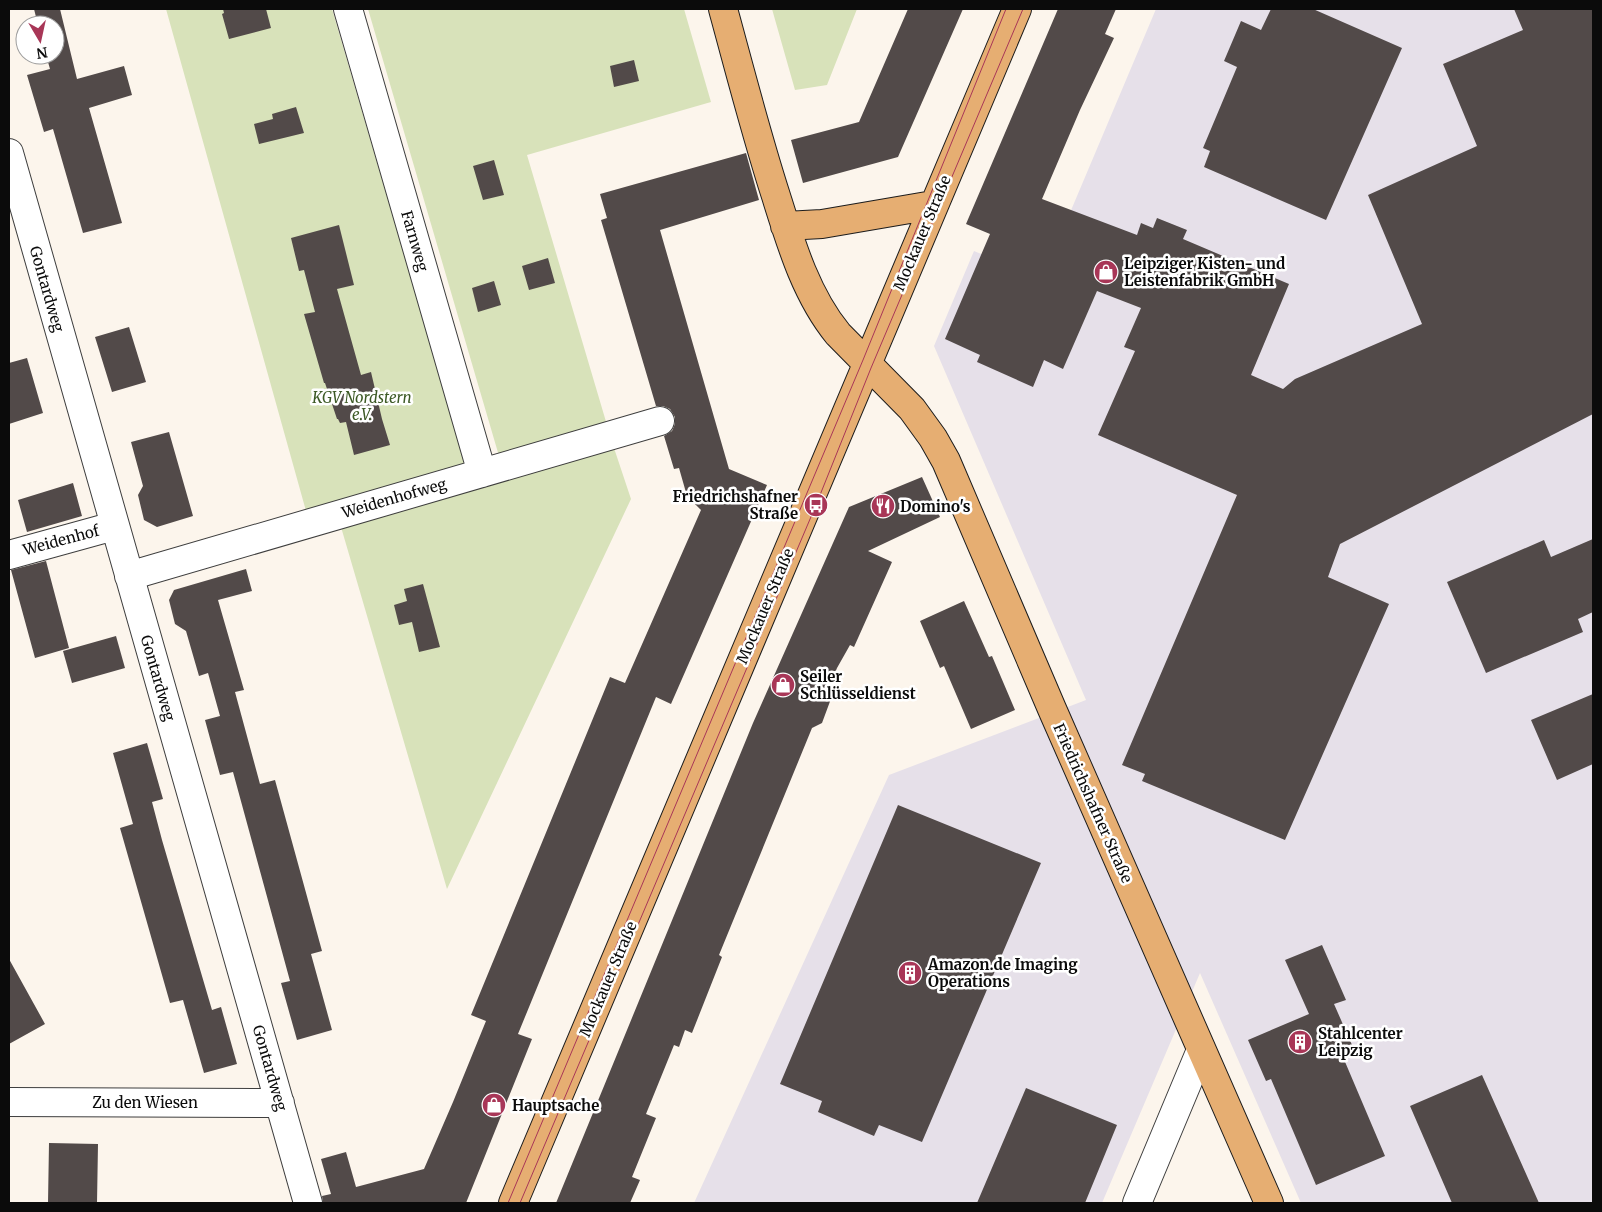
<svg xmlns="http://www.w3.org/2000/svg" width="1602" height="1212" font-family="Merriweather,serif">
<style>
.industrial{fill:#e6e0e9}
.green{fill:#d8e2ba}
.building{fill:#524a49}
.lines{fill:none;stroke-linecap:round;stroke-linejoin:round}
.minor-casing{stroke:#3e3e3e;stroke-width:30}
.major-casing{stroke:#1c1c1c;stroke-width:30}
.minor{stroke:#fff;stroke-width:28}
.major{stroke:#e6ae72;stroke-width:28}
.tram{stroke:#a83657;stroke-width:1}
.labels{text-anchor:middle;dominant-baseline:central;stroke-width:5;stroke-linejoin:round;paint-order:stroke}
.street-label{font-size:15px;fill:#0b0b0b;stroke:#fff}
.poi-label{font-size:15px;font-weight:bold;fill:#0b0b0b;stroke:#fff;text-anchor:start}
.park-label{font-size:15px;font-style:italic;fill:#3c5925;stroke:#fff}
</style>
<rect width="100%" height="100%" fill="#fcf5ec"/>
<path class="industrial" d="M 1156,9 L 1593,9 L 1593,1203 L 1301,1203 L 1200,973 L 1102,1203 L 694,1203 L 889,775 L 1086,700 L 934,346 L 974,251 L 1042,279 Z"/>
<path class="green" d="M 166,9 L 332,9 L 466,466 L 306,511 Z
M 368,9 L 684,9 L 711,102 L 527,155 L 607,425 L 499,456 Z
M 772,9 L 857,9 L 827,85 L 795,90 Z
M 614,448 L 631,499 L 447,889 L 341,527 Z"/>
<path class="building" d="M 34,9 L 60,9 L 77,79 L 124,66 L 132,95 L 89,108 L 122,223 L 83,233 L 53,129 L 44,132 L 27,75 L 50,69 L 46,55 L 55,55 L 55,25 L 38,25 Z
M 223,9 L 266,9 L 271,28 L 229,39 L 222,14 L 224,13 Z
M 908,9 L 963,9 L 898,157 L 803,183 L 791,140 L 859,122 Z
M 1058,9 L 1116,9 L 1105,34 L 1114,38 L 1080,110 L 1042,199 L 1137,235 L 1141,223 L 1153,228 L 1157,218 L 1187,230 L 1183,239 L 1289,284 L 1251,375 L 1283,389 L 1295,379 L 1422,324 L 1368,195 L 1477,146 L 1443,64 L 1523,30 L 1514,9 L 1593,9 L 1593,414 L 1340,544 L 1328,577 L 1389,604 L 1285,840 L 1142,781 L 1145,774 L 1122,765 L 1237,495 L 1098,435 L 1135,351 L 1124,347 L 1141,308 L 1097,291 L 1063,369 L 1044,360 L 1033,387 L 977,362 L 980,355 L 945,339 L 990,234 L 966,224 Z
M 1271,9 L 1313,9 L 1402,48 L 1326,220 L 1204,167 L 1210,151 L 1203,148 L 1237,67 L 1224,61 L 1241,21 L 1261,30 Z
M 634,60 L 639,81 L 614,87 L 610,66 Z
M 296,107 L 304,133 L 259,144 L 254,124 L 273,119 L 272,114 Z
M 746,153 L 759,200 L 660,230 L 729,469 L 767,485 L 671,704 L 656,697 L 518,1034 L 532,1039 L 466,1203 L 323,1203 L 322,1196 L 331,1194 L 321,1159 L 346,1152 L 356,1187 L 424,1169 L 453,1102 L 486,1021 L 471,1015 L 610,677 L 625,683 L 701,510 L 687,496 L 679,468 L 674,469 L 664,436 L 672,431 L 675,424 L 675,417 L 670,409 L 663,406 L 656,406 L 601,220 L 607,218 L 600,194 Z
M 494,160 L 504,195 L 483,200 L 473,166 Z
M 339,225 L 354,285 L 337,289 L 361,375 L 371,372 L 382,419 L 390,445 L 354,455 L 346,422 L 340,423 L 338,419 L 337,419 L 325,383 L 324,383 L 304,314 L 315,312 L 304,270 L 299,271 L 291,238 Z
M 548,258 L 555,283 L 529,290 L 522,266 Z
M 494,281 L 501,305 L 478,312 L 472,288 Z
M 129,327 L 146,382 L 112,392 L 95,337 Z
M 27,358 L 43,413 L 9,424 L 9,363 Z
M 169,432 L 193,516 L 157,527 L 144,520 L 138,495 L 143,486 L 131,442 Z
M 922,477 L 940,517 L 868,551 L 892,562 L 854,647 L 850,645 L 837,668 L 830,685 L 832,696 L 822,723 L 812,728 L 719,955 L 722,957 L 692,1033 L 685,1030 L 679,1047 L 674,1045 L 646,1114 L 656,1118 L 632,1177 L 640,1180 L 630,1203 L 556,1203 L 753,723 L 849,507 Z
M 73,483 L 82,516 L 27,532 L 18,500 Z
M 1593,539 L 1593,612 L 1578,619 L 1583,632 L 1486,673 L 1447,582 L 1544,540 L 1551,557 Z
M 46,561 L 69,648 L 35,658 L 11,570 Z
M 246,569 L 252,591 L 218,600 L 244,690 L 235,692 L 260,784 L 275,780 L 322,951 L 311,954 L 332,1030 L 297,1040 L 281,983 L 290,981 L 233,772 L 220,775 L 205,720 L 220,716 L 208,673 L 199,676 L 186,631 L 175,624 L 169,600 L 174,590 Z
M 423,584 L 440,647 L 419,652 L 412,622 L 399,625 L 394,605 L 407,601 L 404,589 Z
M 964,601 L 989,657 L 992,656 L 1015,710 L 971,729 L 944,666 L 940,668 L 920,621 Z
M 116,636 L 125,668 L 72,683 L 63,651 Z
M 1593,694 L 1593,764 L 1557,780 L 1531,720 Z
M 147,743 L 163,799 L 152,802 L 162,840 L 212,1010 L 221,1007 L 237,1064 L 204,1073 L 183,1000 L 170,1003 L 120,828 L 133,824 L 113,753 Z
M 898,805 L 1041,863 L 922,1142 L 879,1125 L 874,1136 L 818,1112 L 822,1101 L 780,1084 Z
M 1322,945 L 1346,1000 L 1334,1004 L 1352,1045 L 1340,1050 L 1385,1156 L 1316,1185 L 1271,1079 L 1266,1081 L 1248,1040 L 1309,1014 L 1285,960 Z
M 9,959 L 45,1024 L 9,1044 Z
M 1482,1075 L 1539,1203 L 1452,1203 L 1410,1106 Z
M 1026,1088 L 1117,1125 L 1085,1203 L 977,1203 Z
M 49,1143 L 98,1144 L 97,1203 L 48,1203 Z"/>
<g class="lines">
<g class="minor-casing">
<path id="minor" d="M 348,9 L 482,473
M 9,153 L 308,1203
M 9,555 L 114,526
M 129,576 L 660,421
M 9,1102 L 280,1103
M 1137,1203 L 1201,1050"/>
</g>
<g class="major-casing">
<path id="major" d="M 723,9 C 740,71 756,134 776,196 C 791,244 806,295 838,334 L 912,409 L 933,438 L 946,461 L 1052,709 L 1269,1203
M 785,226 L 822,224 L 933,205
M 513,1203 L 1017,9"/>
</g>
<use href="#minor" class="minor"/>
<use href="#major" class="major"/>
<path class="tram" d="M 508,1203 L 863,360 L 1006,9
M 520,1203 L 816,505 L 871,368 L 1023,9"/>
</g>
<defs>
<g id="shop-disc" transform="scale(1.25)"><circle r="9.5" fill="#a83657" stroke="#fff"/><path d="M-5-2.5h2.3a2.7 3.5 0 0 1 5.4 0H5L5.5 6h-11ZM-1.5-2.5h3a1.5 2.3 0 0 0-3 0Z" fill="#fff"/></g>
<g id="bus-disc" transform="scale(1.25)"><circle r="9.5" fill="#a83657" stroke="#fff"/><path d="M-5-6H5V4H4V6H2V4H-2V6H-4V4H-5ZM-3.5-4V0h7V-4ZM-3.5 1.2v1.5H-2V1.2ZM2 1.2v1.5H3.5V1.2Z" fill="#fff"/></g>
<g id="restaurant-disc" transform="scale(1.25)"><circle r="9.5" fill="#a83657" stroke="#fff"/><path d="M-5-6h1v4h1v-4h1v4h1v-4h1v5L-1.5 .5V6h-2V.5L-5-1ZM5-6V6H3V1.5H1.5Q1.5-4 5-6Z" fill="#fff"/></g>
<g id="building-disc" transform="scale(1.25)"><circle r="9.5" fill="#a83657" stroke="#fff"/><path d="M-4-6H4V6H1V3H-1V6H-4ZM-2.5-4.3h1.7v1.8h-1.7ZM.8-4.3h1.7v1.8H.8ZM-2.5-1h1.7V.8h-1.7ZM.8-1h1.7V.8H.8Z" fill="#fff"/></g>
</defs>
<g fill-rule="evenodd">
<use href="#shop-disc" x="1106" y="272"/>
<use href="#bus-disc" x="816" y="505"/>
<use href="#restaurant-disc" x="883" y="506"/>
<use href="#shop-disc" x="783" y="685"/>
<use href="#building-disc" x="910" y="973"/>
<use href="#building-disc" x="1300" y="1042"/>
<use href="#shop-disc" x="494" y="1105"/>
</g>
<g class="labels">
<g class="street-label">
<text transform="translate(922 233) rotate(-67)">Mockauer Straße</text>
<text transform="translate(415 241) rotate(74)">Farnweg</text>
<text transform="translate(47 289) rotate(74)">Gontardweg</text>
<text transform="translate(394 498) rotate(-16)">Weidenhofweg</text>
<text transform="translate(61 540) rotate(-15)">Weidenhof</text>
<text transform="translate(765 606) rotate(-67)">Mockauer Straße</text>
<text transform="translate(158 678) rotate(74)">Gontardweg</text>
<text transform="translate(1093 803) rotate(66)">Friedrichshafner Straße</text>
<text transform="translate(608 979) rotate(-67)">Mockauer Straße</text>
<text transform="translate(270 1068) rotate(74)">Gontardweg</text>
<text x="145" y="1102">Zu den Wiesen</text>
</g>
<g class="poi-label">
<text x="1124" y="263">Leipziger Kisten- und<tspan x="1124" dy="17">Leistenfabrik GmbH</tspan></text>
<text x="798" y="496" text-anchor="end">Friedrichshafner<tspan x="798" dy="17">Straße</tspan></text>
<text x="900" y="506">Domino's</text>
<text x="800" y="676">Seiler<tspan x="800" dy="17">Schlüsseldienst</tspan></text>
<text x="928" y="964">Amazon.de Imaging<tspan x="928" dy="17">Operations</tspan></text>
<text x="1318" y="1033">Stahlcenter<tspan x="1318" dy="17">Leipzig</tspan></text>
<text x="512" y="1105">Hauptsache</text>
</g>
<g class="park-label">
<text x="362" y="397">KGV Nordstern<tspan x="362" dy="17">e.V.</tspan></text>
</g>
</g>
<rect width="1602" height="1212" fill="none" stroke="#0b0b0b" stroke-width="20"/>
<g transform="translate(40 40) rotate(171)"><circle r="24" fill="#ffffff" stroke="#9d9d9d"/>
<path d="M0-4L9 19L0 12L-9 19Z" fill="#a83657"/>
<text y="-8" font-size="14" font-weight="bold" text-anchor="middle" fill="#0b0b0b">N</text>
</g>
</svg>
